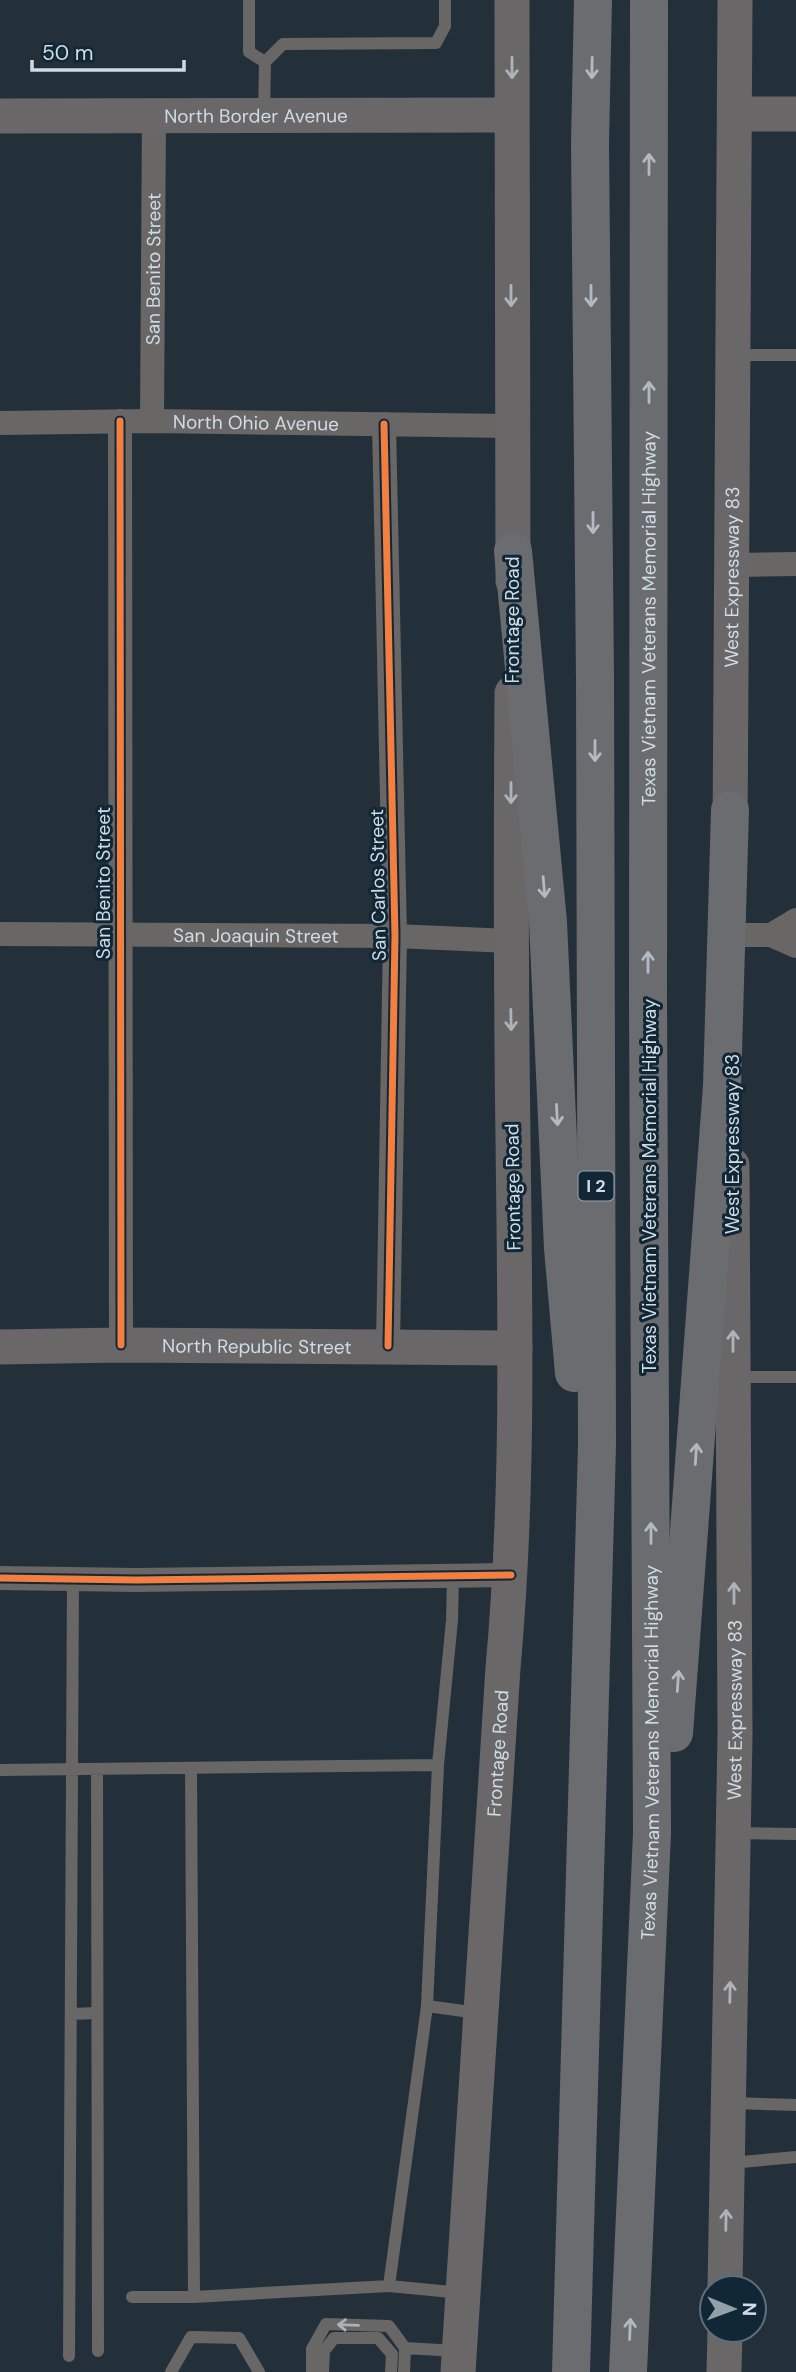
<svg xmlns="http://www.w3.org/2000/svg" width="796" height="2372" font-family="'DM Sans',sans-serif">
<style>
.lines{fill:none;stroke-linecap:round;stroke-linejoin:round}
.lane{stroke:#696666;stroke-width:12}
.street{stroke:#696666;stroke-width:24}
.secondary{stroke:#6a6769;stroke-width:35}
.highway{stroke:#6b6c6f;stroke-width:38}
.cycleway-casing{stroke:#122736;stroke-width:11}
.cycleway{stroke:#f27e40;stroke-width:7}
.oneway{stroke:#acb3ba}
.oneway2{stroke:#b1bac2}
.oneway3{stroke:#abb3b9}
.labels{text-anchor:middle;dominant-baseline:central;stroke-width:6;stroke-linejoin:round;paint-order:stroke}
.shield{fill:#122736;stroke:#96a6b1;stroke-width:2}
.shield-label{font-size:18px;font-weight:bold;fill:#cfdce6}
.street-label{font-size:19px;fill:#cfdce6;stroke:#122736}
</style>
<rect width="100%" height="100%" fill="#243039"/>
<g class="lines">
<path class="lane" d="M 249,0 L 249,52 L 265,62 L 283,44 L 436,43 L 445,26 L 445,0
M 264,115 L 265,62
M 734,355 L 796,355
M 737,1377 L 796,1377
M 453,1576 L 452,1620 L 438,1765 L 427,2006 L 389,2286 L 462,2293
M 97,1769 L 98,2351
M 0,1770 L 438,1765
M 737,1833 L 796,1834
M 427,2006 L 478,2013
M 71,2014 L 97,2013
M 729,2103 L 796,2105
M 730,2163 L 796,2157
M 132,2297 L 194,2297 L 191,1768
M 194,2297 L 389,2286
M 405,2348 L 456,2351
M 69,2356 L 73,1579
M 171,2372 L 191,2337 L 239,2338 L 259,2372
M 312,2372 L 312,2349 L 326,2324 L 389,2326 L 405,2348 L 404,2372
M 323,2372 L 324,2351 L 334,2338 L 378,2338 L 392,2354 L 391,2372"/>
<g class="street">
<path d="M 120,421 L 121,1345"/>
<path id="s1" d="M 152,421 L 154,117"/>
<path id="s2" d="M 0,423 L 152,421 L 511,426"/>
<path d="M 384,424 L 395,936 L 388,1346"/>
<path d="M 732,565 L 796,564"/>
<path id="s3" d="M 0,934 L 395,936 L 510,941"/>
<path d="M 731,935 L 771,935 L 796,946"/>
<path d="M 771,935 L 796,920"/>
<path d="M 0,1578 L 136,1580 L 511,1575"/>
</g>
<g class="secondary">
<path d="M 512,0 L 513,581"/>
<path d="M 736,114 L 796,114"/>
<path id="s4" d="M 0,116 L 511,115"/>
<path id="s5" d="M 730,839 L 735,0"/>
<path id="s6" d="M 0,1347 L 121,1345 L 515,1348"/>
<path id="s7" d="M 725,2288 L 735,1735 L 732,1165"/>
<path id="s8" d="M 458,2372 L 503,1668 C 519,1492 515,1315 513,1138 C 511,990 511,841 512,693"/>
<path d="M 724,2372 L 725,2330"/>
</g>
<g class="highway">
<path d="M 513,551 L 548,922 L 563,1248 L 574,1373"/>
<path d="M 674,1733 L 722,1086 L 730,810"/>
<path d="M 571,2372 L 597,1446 L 595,679 L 590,143 L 593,0"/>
<path id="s9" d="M 628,2372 L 652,1833 L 648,1003 L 649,0"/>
</g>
<g class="cycleway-casing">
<path id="cycleway" d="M 120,421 L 121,1345
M 384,424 L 395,936 L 388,1346
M 0,1578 L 136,1580 L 511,1575"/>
</g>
<use href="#cycleway" class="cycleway"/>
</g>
<defs><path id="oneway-shaft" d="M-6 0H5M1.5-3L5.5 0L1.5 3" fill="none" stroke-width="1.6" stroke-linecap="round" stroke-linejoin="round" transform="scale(1.75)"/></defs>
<g class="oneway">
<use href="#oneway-shaft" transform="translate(512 68) rotate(90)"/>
<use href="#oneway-shaft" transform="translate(511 296) rotate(90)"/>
<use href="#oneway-shaft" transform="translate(511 793) rotate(90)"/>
<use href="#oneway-shaft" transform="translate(511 1020) rotate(89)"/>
<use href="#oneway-shaft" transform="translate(733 1341) rotate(-90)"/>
<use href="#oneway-shaft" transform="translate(734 1593) rotate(-90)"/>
<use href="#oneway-shaft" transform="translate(730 1992) rotate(-89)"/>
<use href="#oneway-shaft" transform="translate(726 2220) rotate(-89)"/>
</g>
<g class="oneway2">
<use href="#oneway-shaft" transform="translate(592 68) rotate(91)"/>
<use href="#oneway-shaft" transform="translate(649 164) rotate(-90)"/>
<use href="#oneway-shaft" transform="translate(591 296) rotate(90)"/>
<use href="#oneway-shaft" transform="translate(649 392) rotate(-90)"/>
<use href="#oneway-shaft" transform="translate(593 523) rotate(90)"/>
<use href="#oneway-shaft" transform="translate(595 751) rotate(90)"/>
<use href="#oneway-shaft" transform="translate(544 887) rotate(85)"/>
<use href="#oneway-shaft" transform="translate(648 962) rotate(-90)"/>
<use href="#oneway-shaft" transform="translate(557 1115) rotate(87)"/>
<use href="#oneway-shaft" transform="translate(696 1454) rotate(-86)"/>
<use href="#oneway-shaft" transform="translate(651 1533) rotate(-90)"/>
<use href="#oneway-shaft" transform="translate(678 1681) rotate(-86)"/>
<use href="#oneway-shaft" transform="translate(630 2329) rotate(-88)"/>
</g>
<use class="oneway3" href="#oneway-shaft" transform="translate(348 2325) rotate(-178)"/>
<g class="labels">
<rect class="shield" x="578.5" y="1171.5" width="35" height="29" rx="5"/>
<g class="shield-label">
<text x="596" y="1186">I 2</text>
</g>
<g class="street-label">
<text stroke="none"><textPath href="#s4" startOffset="256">North Border Avenue</textPath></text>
<text stroke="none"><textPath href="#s1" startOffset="152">San Benito Street</textPath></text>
<text stroke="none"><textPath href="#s2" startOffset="256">North Ohio Avenue</textPath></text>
<text stroke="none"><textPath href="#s5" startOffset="262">West Expressway 83</textPath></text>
<text stroke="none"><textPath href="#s9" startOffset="1754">Texas Vietnam Veterans Memorial Highway</textPath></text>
<text transform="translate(512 620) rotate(-90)">Frontage Road</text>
<text transform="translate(103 883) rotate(-90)">San Benito Street</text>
<text transform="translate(378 885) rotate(-91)">San Carlos Street</text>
<text stroke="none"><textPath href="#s3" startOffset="256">San Joaquin Street</textPath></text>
<text transform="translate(732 1144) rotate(-90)">West Expressway 83</text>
<text transform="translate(649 1186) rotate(-90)">Texas Vietnam Veterans Memorial Highway</text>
<text transform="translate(513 1187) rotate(-91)">Frontage Road</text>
<text stroke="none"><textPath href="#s6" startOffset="257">North Republic Street</textPath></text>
<text stroke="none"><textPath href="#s7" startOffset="578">West Expressway 83</textPath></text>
<text stroke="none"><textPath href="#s8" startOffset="620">Frontage Road</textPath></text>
<text stroke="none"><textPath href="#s9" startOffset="620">Texas Vietnam Veterans Memorial Highway</textPath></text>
</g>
</g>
<g transform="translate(733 2309) rotate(91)"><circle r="33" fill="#122736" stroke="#5e6f7c" stroke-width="2"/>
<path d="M0-5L12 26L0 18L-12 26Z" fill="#93a0a9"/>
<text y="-10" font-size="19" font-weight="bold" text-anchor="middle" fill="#cfdce6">N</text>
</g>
<path d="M32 60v10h152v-10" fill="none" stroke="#cfdce6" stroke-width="3.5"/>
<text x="42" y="60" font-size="21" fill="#cfdce6" stroke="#122736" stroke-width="5" paint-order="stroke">50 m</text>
</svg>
